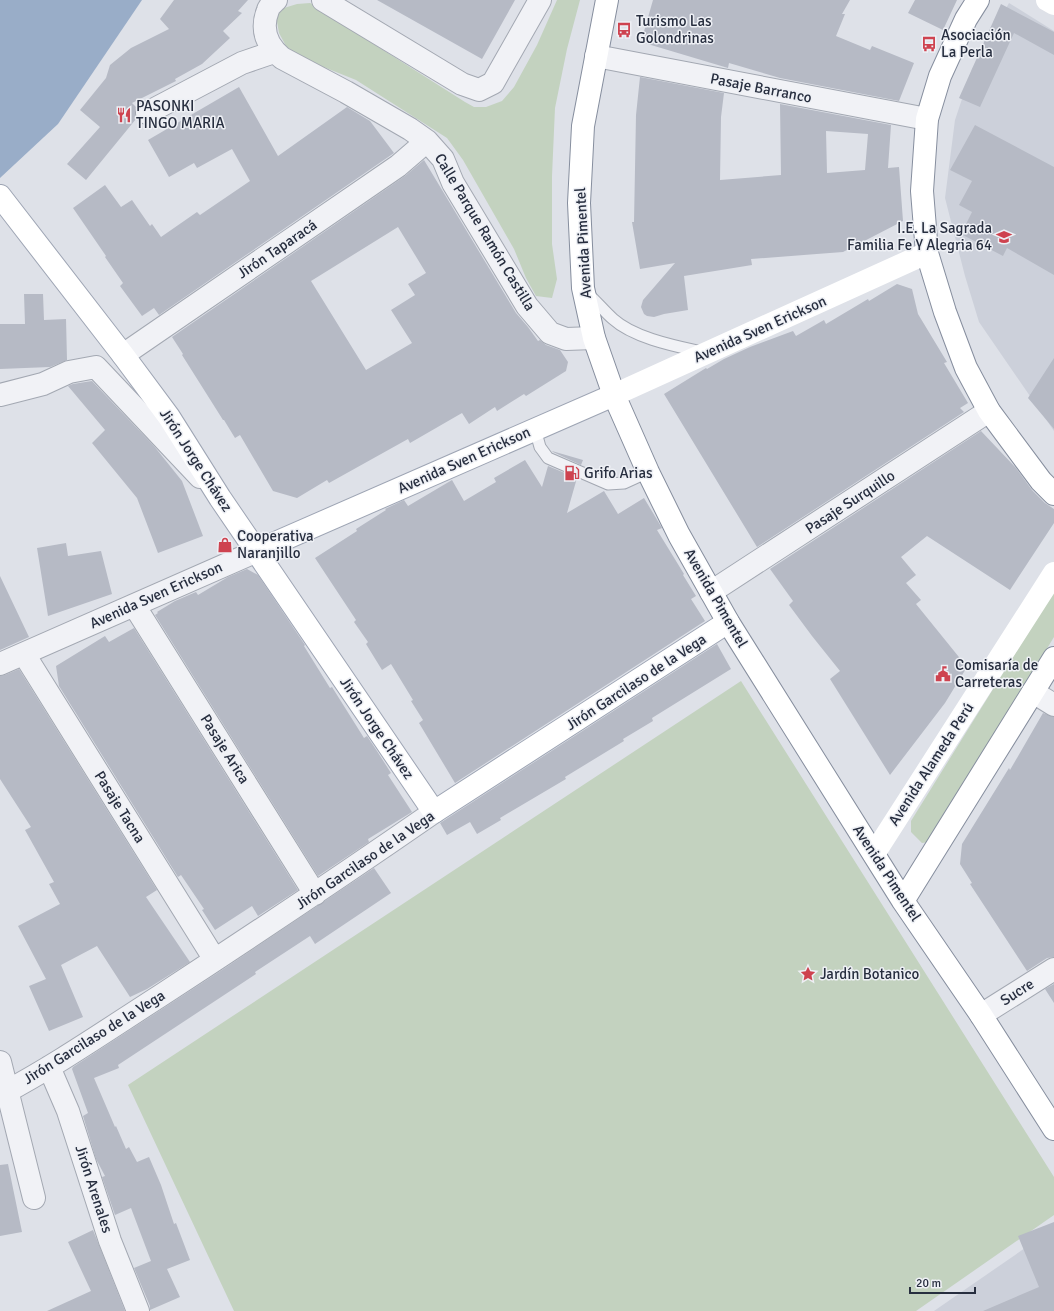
<svg xmlns="http://www.w3.org/2000/svg" width="1054" height="1311" font-family="Signika,sans-serif">
<style>
.built{fill:#ccd0da}
.green{fill:#c3d2bf}
.water{fill:#99adc8}
.building{fill:#b6bac5;fill-rule:evenodd}
.lines{fill:none;stroke-linecap:round;stroke-linejoin:round}
.lane-casing{stroke:#a3a8b2;stroke-width:13}
.street-casing{stroke:#a3a8b2;stroke-width:24}
.primary-casing{stroke:#9ea5b4;stroke-width:24}
.highway-casing{stroke:#868e9e;stroke-width:24}
.lane{stroke:#f1f2f6;stroke-width:11}
.street{stroke:#f1f2f6;stroke-width:22}
.secondary{stroke:#fff;stroke-width:22}
.primary{stroke:#fff;stroke-width:22}
.highway{stroke:#fff;stroke-width:22}
.labels{text-anchor:middle;dominant-baseline:central;stroke-width:3;stroke-linejoin:round;paint-order:stroke}
.poi-label{font-size:15px;fill:#272e3f;stroke:#eef0f5;text-anchor:start}
.street-label{font-size:15px;fill:#272e3f;stroke:#eef0f5}
</style>
<rect width="100%" height="100%" fill="#dee1e8"/>
<path class="built" d="M 1009,3 L 1054,31 L 1054,431 L 979,322 L 965,276 L 945,198 L 955,120 L 972,69 Z
M 1054,1228 L 1054,1311 L 934,1311 Z"/>
<path class="green" d="M 557,0 L 580,0 L 567,49 L 555,108 L 552,176 L 552,244 L 557,279 L 552,298 L 536,296 L 526,278 L 514,249 L 463,160 L 447,138 L 356,80 L 301,58 L 286,46 L 279,33 L 276,16 L 284,8 L 297,4 L 310,3 L 323,9 L 361,36 L 465,102 L 474,107 L 486,107 L 502,101 L 514,87 L 537,45 Z
M 1054,591 L 1054,637 L 930,842 L 922,843 L 911,832 L 911,821 Z
M 741,681 L 1054,1177 L 1054,1215 L 916,1311 L 234,1311 L 128,1085 Z"/>
<path class="water" d="M 0,0 L 142,0 L 58,124 L 0,178 Z"/>
<path class="building" d="M 174,0 L 248,0 L 238,11 L 242,13 L 223,31 L 230,38 L 202,64 L 175,79 L 176,81 L 132,103 L 136,107 L 135,113 L 136,119 L 86,180 L 67,164 L 100,127 L 80,110 L 106,78 L 110,65 L 131,48 L 169,29 L 160,19 Z
M 377,0 L 515,0 L 482,59 Z
M 653,0 L 850,0 L 842,14 L 845,14 L 836,36 L 870,50 L 872,46 L 914,63 L 899,101 L 780,78 L 729,63 L 728,68 L 641,42 Z
M 915,0 L 957,0 L 943,30 L 908,13 Z
M 1001,4 L 1054,32 L 1054,55 L 1014,33 L 980,107 L 959,98 Z
M 640,77 L 724,93 L 721,117 L 720,180 L 781,175 L 780,104 L 891,125 L 888,168 L 899,167 L 903,221 L 843,252 L 751,259 L 752,265 L 684,276 L 688,310 L 664,314 L 654,317 L 647,316 L 644,314 L 641,307 L 643,300 L 675,263 L 640,269 L 632,222 L 634,222 L 636,115 ZM 826,131 L 868,134 L 865,170 L 827,173 Z
M 239,87 L 278,156 L 347,107 L 370,121 L 394,153 L 159,315 L 154,308 L 142,316 L 120,286 L 123,283 L 105,257 L 106,256 L 73,208 L 105,185 L 121,207 L 132,200 L 150,226 L 152,224 L 161,237 L 197,212 L 200,215 L 250,181 L 232,149 L 197,168 L 194,163 L 169,177 L 148,140 Z
M 975,125 L 1054,167 L 1054,275 L 1007,248 L 1003,256 L 961,234 L 972,212 L 959,205 L 972,181 L 950,170 Z
M 424,160 L 516,313 L 528,327 L 538,341 L 540,340 L 546,345 L 560,350 L 568,362 L 566,371 L 526,396 L 524,394 L 497,411 L 495,407 L 469,424 L 462,413 L 410,443 L 408,439 L 329,483 L 327,480 L 297,498 L 273,491 L 240,435 L 235,438 L 224,420 L 223,420 L 182,355 L 183,354 L 172,337 L 405,176 ZM 398,227 L 426,273 L 408,284 L 415,295 L 391,310 L 412,343 L 366,370 L 311,281 Z
M 897,284 L 912,289 L 918,314 L 947,362 L 944,363 L 968,403 L 960,408 L 964,412 L 757,547 L 664,394 L 706,368 L 707,369 L 724,359 L 750,347 L 793,331 L 796,336 L 824,320 L 826,324 L 868,299 L 869,301 Z
M 24,294 L 43,294 L 44,320 L 66,319 L 67,360 L 50,367 L 0,369 L 0,324 L 25,324 Z
M 1054,358 L 1054,429 L 1028,398 Z
M 92,381 L 154,446 L 182,481 L 203,536 L 158,553 L 137,498 L 92,443 L 105,430 L 68,386 L 73,384 Z
M 981,431 L 1016,468 L 1032,490 L 1045,503 L 1054,509 L 1054,523 L 1010,590 L 927,536 L 901,557 L 916,575 L 906,583 L 921,600 L 916,604 L 967,667 L 945,703 L 890,775 L 830,679 L 840,671 L 812,636 L 789,605 L 793,601 L 770,569 Z
M 552,451 L 583,460 L 581,465 L 553,452 Z
M 525,460 L 542,487 L 548,466 L 577,478 L 567,513 L 604,491 L 618,514 L 644,498 L 662,528 L 657,530 L 684,574 L 683,575 L 696,596 L 691,599 L 705,621 L 455,783 L 419,723 L 423,720 L 411,701 L 413,700 L 391,664 L 382,670 L 366,644 L 368,642 L 354,622 L 356,620 L 315,558 L 357,531 L 356,529 L 386,510 L 385,509 L 404,500 L 408,506 L 452,480 L 464,501 L 496,482 L 494,478 Z
M 66,543 L 68,556 L 101,551 L 112,594 L 48,616 L 37,548 Z
M 247,569 L 258,575 L 305,645 L 304,646 L 330,688 L 332,687 L 364,738 L 367,736 L 377,751 L 391,773 L 388,775 L 412,812 L 368,839 L 369,842 L 318,876 L 155,615 L 158,613 L 157,612 L 175,601 L 196,592 L 198,595 L 228,577 Z
M 0,576 L 29,637 L 0,650 Z
M 134,628 L 298,890 L 258,916 L 252,906 L 215,930 L 202,910 L 204,909 L 181,875 L 178,877 L 59,686 L 56,666 L 105,636 L 109,642 Z
M 717,644 L 731,669 L 652,718 L 653,721 L 623,739 L 624,741 L 565,777 L 566,779 L 500,818 L 501,820 L 477,834 L 470,822 L 447,835 L 440,823 Z
M 19,669 L 157,890 L 146,897 L 190,962 L 147,989 L 130,997 L 97,946 L 61,965 L 83,1017 L 49,1031 L 29,986 L 46,979 L 18,926 L 60,904 L 49,884 L 54,882 L 25,830 L 31,827 L 0,779 L 0,676 L 5,675 Z
M 1043,713 L 1054,717 L 1054,957 L 1047,958 L 1027,971 L 970,884 L 972,883 L 960,864 L 962,844 L 1009,768 L 1010,770 Z
M 374,868 L 391,893 L 315,944 L 310,936 L 255,972 L 256,974 L 118,1065 L 119,1068 L 94,1078 L 115,1127 L 116,1126 L 126,1149 L 129,1147 L 137,1162 L 149,1157 L 161,1185 L 174,1224 L 176,1223 L 190,1260 L 167,1269 L 180,1297 L 150,1310 L 150,1306 L 134,1268 L 151,1261 L 131,1208 L 115,1215 L 102,1177 L 105,1176 L 96,1159 L 83,1116 L 88,1113 L 72,1069 L 73,1067 L 222,970 Z
M 1054,984 L 1054,1003 L 1045,989 Z
M 8,1164 L 22,1232 L 0,1236 L 0,1165 Z
M 1054,1222 L 1054,1311 L 983,1311 L 1039,1287 L 1018,1236 Z
M 93,1230 L 125,1311 L 47,1311 L 91,1291 L 68,1242 Z"/>
<g class="lines">
<g class="lane-casing">
<path id="lane" d="M 587,293 C 596,301 604,311 613,319 C 634,338 675,346 702,352
M 535,429 L 540,447 L 548,458 L 608,484 L 624,483 L 648,472"/>
</g>
<g class="street-casing">
<path id="street" d="M 276,0 C 273,3 269,6 268,10 C 260,30 267,46 282,58 L 346,92 L 410,129 L 427,141 L 443,159 L 453,183 L 527,306 L 550,333 L 566,339 L 594,338
M 323,0 L 462,84 L 479,90 L 493,83 L 540,0
M 596,56 L 927,119
M 147,113 L 242,63 L 274,52
M 123,355 L 398,166 L 427,141
M 0,395 L 43,384 L 69,372 L 96,367 L 200,477
M 711,592 L 989,411
M 134,605 L 315,894
M 24,654 L 215,960
M 0,664 L 257,551
M 1033,692 L 1054,705
M 981,1015 L 1054,969
M 0,1062 L 34,1198
M 49,1067 L 68,1111 L 110,1241 L 138,1311
M 0,1095 C 55,1066 107,1030 160,996 C 252,936 343,875 434,812"/>
</g>
<g class="primary-casing">
<path id="primary" d="M 0,196 L 123,355 L 169,417 L 220,498 L 434,812 L 728,622
M 257,551 L 614,395"/>
</g>
<g class="highway-casing">
<path id="highway" d="M 607,0 L 583,126 L 579,203 L 583,288 L 594,338 L 614,395 L 648,472 L 679,535 L 728,622 L 903,901 L 981,1015 L 1054,1129
M 978,0 L 966,19 L 940,76 L 927,119 L 922,191 L 927,253 L 945,312 L 966,368 L 989,411 L 1041,481 L 1054,494
M 903,901 L 1054,658"/>
</g>
<use href="#lane" class="lane"/>
<use href="#street" class="street"/>
<path class="secondary" d="M 1047,0 L 1054,4
M 614,395 L 927,253
M 874,854 L 1054,573"/>
<use href="#primary" class="primary"/>
<use href="#highway" class="highway"/>
</g>
<defs>
<g id="bus-bare" transform="scale(1.2)"><path d="M-5-6H5V4H4V6H2V4H-2V6H-4V4H-5ZM-3.5-4V0h7V-4ZM-3.5 1.2v1.5H-2V1.2ZM2 1.2v1.5H3.5V1.2Z" fill="#ce424f" stroke="#eef0f5" stroke-width="2.5" paint-order="stroke"/></g>
<g id="restaurant-bare" transform="scale(1.2)"><path d="M-5-6h1v4h1v-4h1v4h1v-4h1v5L-1.5 .5V6h-2V.5L-5-1ZM5-6V6H3V1.5H1.5Q1.5-4 5-6Z" fill="#ce424f" stroke="#eef0f5" stroke-width="2.5" paint-order="stroke"/></g>
<g id="school-bare" transform="scale(1.2)"><path d="M0-5L7-2L0 1L-7-2ZM-4 1L0 2.5L4 1V4Q0 6-4 4Z" fill="#ce424f" stroke="#eef0f5" stroke-width="2.5" paint-order="stroke"/></g>
<g id="fuel-bare" transform="scale(1.2)"><path d="M-5.5-6h7V0h2V4h1.3V-2.5L3-4.5l.8-.8L6-3V5H2.5V1h-1V6h-7ZM-4.2-4.7v3.2H.2V-4.7Z" fill="#ce424f" stroke="#eef0f5" stroke-width="2.5" paint-order="stroke"/></g>
<g id="shop-bare" transform="scale(1.2)"><path d="M-5-2.5h2.3a2.7 3.5 0 0 1 5.4 0H5L5.5 6h-11ZM-1.5-2.5h3a1.5 2.3 0 0 0-3 0Z" fill="#ce424f" stroke="#eef0f5" stroke-width="2.5" paint-order="stroke"/></g>
<g id="civic-bare" transform="scale(1.2)"><path d="M-.6-6.5H3V-4.5H.6V-3L4-1V1h2V6H-6V1h2V-1L-.6-3ZM-1.2 2.5V6h2.4V2.5Z" fill="#ce424f" stroke="#eef0f5" stroke-width="2.5" paint-order="stroke"/></g>
<g id="sight-bare" transform="scale(1.2)"><path d="M0-6L1.8-2.2L6-1.7L2.9 1.2L3.7 5.4L0 3.3L-3.7 5.4L-2.9 1.2L-6-1.7L-1.8-2.2Z" fill="#ce424f" stroke="#eef0f5" stroke-width="2.5" paint-order="stroke"/></g>
</defs>
<g fill-rule="evenodd">
<use href="#bus-bare" x="624" y="30"/>
<use href="#bus-bare" x="929" y="44"/>
<use href="#restaurant-bare" x="124" y="115"/>
<use href="#school-bare" x="1004" y="237"/>
<use href="#fuel-bare" x="572" y="473"/>
<use href="#shop-bare" x="225" y="545"/>
<use href="#civic-bare" x="943" y="674"/>
<use href="#sight-bare" x="808" y="974"/>
</g>
<g class="labels">
<g class="poi-label">
<text x="636" y="21">Turismo Las<tspan x="636" dy="17">Golondrinas</tspan></text>
<text x="941" y="35">Asociación<tspan x="941" dy="17">La Perla</tspan></text>
<text x="136" y="106">PASONKI<tspan x="136" dy="17">TINGO MARIA</tspan></text>
<text x="992" y="228" text-anchor="end">I.E. La Sagrada<tspan x="992" dy="17">Familia Fe Y Alegria 64</tspan></text>
<text x="584" y="473">Grifo Arias</text>
<text x="237" y="536">Cooperativa<tspan x="237" dy="17">Naranjillo</tspan></text>
<text x="955" y="665">Comisaría de<tspan x="955" dy="17">Carreteras</tspan></text>
<text x="820" y="974">Jardín Botanico</text>
</g>
<g class="street-label">
<text transform="translate(761 88) rotate(11)">Pasaje Barranco</text>
<text transform="translate(485 232) rotate(59)">Calle Parque Ramón Castilla</text>
<text transform="translate(583 243) rotate(-93)">Avenida Pimentel</text>
<text transform="translate(277 249) rotate(-34)">Jirón Taparacá</text>
<text transform="translate(760 329) rotate(-24)">Avenida Sven Erickson</text>
<text transform="translate(196 460) rotate(57)">Jirón Jorge Chávez</text>
<text transform="translate(464 460) rotate(-24)">Avenida Sven Erickson</text>
<text transform="translate(850 502) rotate(-33)">Pasaje Surquillo</text>
<text transform="translate(156 595) rotate(-24)">Avenida Sven Erickson</text>
<text transform="translate(716 598) rotate(60)">Avenida Pimentel</text>
<text transform="translate(636 682) rotate(-33)">Jirón Garcilaso de la Vega</text>
<text transform="translate(377 728) rotate(56)">Jirón Jorge Chávez</text>
<text transform="translate(225 749) rotate(58)">Pasaje Arica</text>
<text transform="translate(931 764) rotate(-57)">Avenida Alameda Perú</text>
<text transform="translate(120 807) rotate(58)">Pasaje Tacna</text>
<text transform="translate(365 860) rotate(-34)">Jirón Garcilaso de la Vega</text>
<text transform="translate(887 873) rotate(57)">Avenida Pimentel</text>
<text transform="translate(1017 992) rotate(-33)">Sucre</text>
<text transform="translate(94 1037) rotate(-32)">Jirón Garcilaso de la Vega</text>
<text transform="translate(94 1189) rotate(72)">Jirón Arenales</text>
</g>
</g>
<path d="M910 1287v6h65v-6" fill="none" stroke="#272e3f" stroke-width="2"/>
<text x="916" y="1287" font-size="12" fill="#272e3f" stroke="#eef0f5" stroke-width="3" paint-order="stroke">20 m</text>
</svg>
